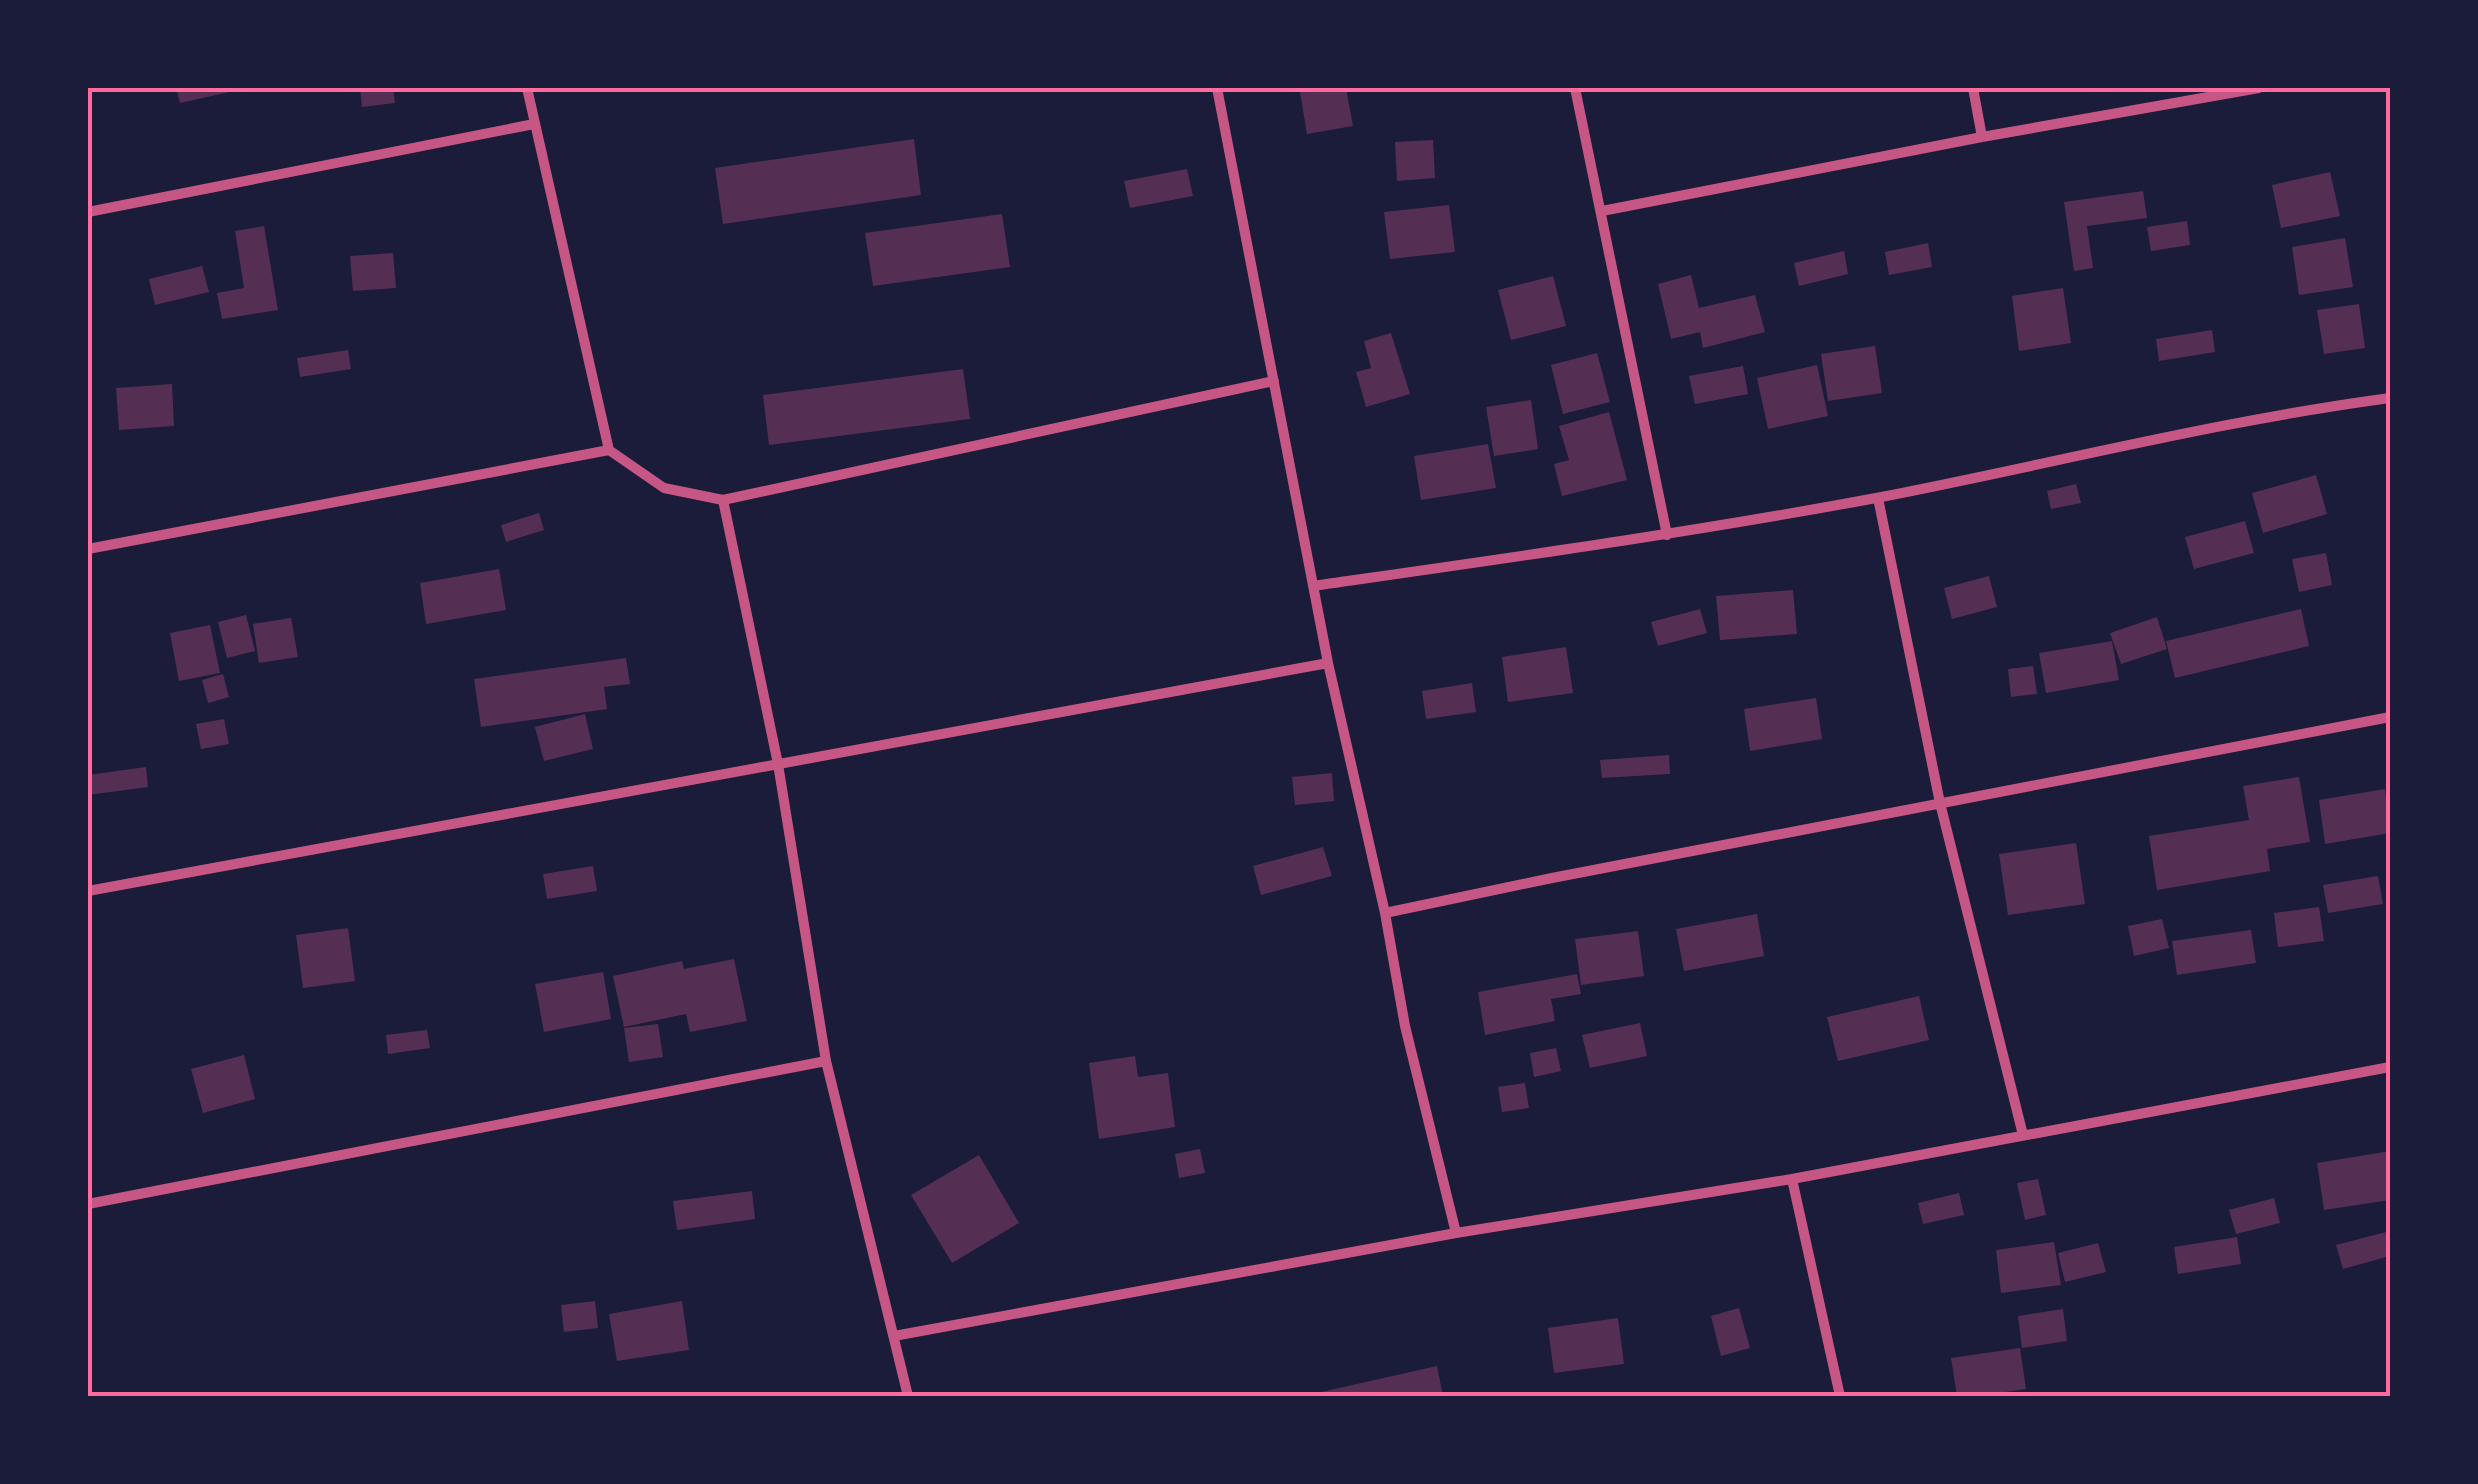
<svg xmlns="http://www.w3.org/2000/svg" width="2478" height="1484" font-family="'Archivo Narrow',sans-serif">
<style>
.building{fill:#542f53}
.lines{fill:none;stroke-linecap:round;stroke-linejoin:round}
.minor{stroke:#c65784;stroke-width:10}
.neatline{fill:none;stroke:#ff6b9d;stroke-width:4}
</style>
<rect width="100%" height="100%" fill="#1b1b3a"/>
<path class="building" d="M 176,88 L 243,88 L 243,89 L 180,103 Z
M 360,88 L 393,88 L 395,103 L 362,107 Z
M 1329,88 L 1346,88 L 1353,126 L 1307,134 L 1300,92 Z
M 914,139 L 921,195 L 723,224 L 715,168 Z
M 1433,140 L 1435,178 L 1397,181 L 1395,142 Z
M 1187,169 L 1193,196 L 1130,208 L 1124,181 Z
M 2330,172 L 2340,216 L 2281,228 L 2272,185 Z
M 2143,191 L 2147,218 L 2087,226 L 2093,268 L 2074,271 L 2064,202 Z
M 1449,205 L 1455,252 L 1390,259 L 1384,212 Z
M 1002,214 L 1010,267 L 873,286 L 865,233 Z
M 2187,221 L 2190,245 L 2151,251 L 2147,227 Z
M 264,226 L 278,310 L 222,319 L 217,293 L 244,288 L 235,231 Z
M 2345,238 L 2353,287 L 2299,295 L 2292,247 Z
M 1928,243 L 1932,267 L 1889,275 L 1885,252 Z
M 1844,251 L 1848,274 L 1799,286 L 1794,263 Z
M 393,253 L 396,288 L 353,291 L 350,256 Z
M 202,266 L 209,292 L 155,305 L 149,279 Z
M 1691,275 L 1699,308 L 1755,295 L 1765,332 L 1703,348 L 1700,332 L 1671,339 L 1658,284 Z
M 1553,276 L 1566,326 L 1511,340 L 1498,290 Z
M 2063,288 L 2071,343 L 2019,351 L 2012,296 Z
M 2359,304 L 2365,348 L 2324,354 L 2317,310 Z
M 2212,330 L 2215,352 L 2159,361 L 2156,339 Z
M 1391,333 L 1410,394 L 1366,407 L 1356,372 L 1371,368 L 1364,341 Z
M 1875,346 L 1882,393 L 1828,401 L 1821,354 Z
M 348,350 L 351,369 L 300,377 L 297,358 Z
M 1597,353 L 1610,402 L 1563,414 L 1551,365 Z
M 1817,365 L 1828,416 L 1768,429 L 1757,378 Z
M 1743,366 L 1748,394 L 1695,404 L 1689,376 Z
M 963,369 L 970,419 L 769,445 L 763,395 Z
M 172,384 L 174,426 L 119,430 L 116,388 Z
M 1531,400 L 1538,449 L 1494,456 L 1486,407 Z
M 1609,412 L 1627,480 L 1562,496 L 1554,464 L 1569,460 L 1559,426 Z
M 1488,444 L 1496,488 L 1421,500 L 1414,456 Z
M 2316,475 L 2327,514 L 2263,533 L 2252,493 Z
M 2076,484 L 2081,503 L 2051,509 L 2047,491 Z
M 539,513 L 544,530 L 506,542 L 501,525 Z
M 2245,521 L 2254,553 L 2194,569 L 2185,537 Z
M 2326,553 L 2332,585 L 2299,592 L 2292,559 Z
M 499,569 L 506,610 L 426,624 L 420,583 Z
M 1989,576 L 1997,607 L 1952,619 L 1944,588 Z
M 1793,590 L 1797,634 L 1720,640 L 1716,596 Z
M 1700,609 L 1707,633 L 1658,646 L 1651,622 Z
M 2301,609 L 2309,646 L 2175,678 L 2166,641 Z
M 246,615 L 255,651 L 227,658 L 218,622 Z
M 2157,617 L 2167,649 L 2121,664 L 2110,633 Z
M 291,618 L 298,657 L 259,663 L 253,624 Z
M 210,625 L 220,673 L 179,681 L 170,633 Z
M 2112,641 L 2119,680 L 2046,693 L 2039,653 Z
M 1566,647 L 1573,693 L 1508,702 L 1502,657 Z
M 626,658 L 630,684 L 604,687 L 607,709 L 481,727 L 474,679 Z
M 2033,666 L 2037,694 L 2011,697 L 2008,669 Z
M 223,674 L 229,697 L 208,703 L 202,680 Z
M 1472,683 L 1476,712 L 1426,719 L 1422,691 Z
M 1816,698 L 1822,739 L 1750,751 L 1744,709 Z
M 585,714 L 593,749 L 544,761 L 535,727 Z
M 224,719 L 229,744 L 201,749 L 196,724 Z
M 1669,755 L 1670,774 L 1602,778 L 1600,760 Z
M 146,767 L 148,787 L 88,795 L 88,775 Z
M 1332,773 L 1334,801 L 1295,805 L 1292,777 Z
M 2299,777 L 2310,842 L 2267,849 L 2270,871 L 2157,890 L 2149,836 L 2249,820 L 2243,786 Z
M 2385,789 L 2390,833 L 2325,844 L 2319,800 Z
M 2076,843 L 2085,904 L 2008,915 L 1999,854 Z
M 1323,847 L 1332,876 L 1261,895 L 1253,866 Z
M 593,866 L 597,891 L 547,899 L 543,874 Z
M 2378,876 L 2383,904 L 2328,913 L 2323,885 Z
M 2319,907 L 2324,941 L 2278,947 L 2274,913 Z
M 1757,914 L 1764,956 L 1684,971 L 1676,929 Z
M 2162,919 L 2169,948 L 2134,956 L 2128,926 Z
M 348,928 L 355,981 L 303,988 L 296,935 Z
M 2251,930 L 2256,963 L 2177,975 L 2172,941 Z
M 1638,931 L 1644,976 L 1581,985 L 1575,939 Z
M 734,959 L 747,1021 L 690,1032 L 686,1014 L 624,1027 L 613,976 L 682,961 L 684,969 Z
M 603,972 L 611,1019 L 544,1032 L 535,984 Z
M 1577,974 L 1581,994 L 1551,999 L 1555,1021 L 1485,1035 L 1478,992 Z
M 1919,996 L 1929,1040 L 1838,1061 L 1827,1017 Z
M 1640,1023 L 1647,1056 L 1590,1068 L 1582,1035 Z
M 658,1024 L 663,1057 L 629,1062 L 624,1028 Z
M 427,1030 L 430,1048 L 388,1054 L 386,1035 Z
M 1556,1048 L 1561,1071 L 1534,1077 L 1530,1053 Z
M 244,1055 L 255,1099 L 203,1113 L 191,1069 Z
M 1135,1056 L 1138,1077 L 1168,1073 L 1175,1127 L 1099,1139 L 1089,1063 Z
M 1525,1083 L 1529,1108 L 1502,1112 L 1498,1087 Z
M 1200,1149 L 1205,1173 L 1179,1178 L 1175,1154 Z
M 2390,1151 L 2390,1200 L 2324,1210 L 2317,1163 Z
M 979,1155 L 1019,1223 L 952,1263 L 911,1195 Z
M 2038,1179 L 2046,1215 L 2025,1220 L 2017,1183 Z
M 752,1191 L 755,1219 L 677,1230 L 673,1201 Z
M 1959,1193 L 1964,1215 L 1923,1224 L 1918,1203 Z
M 2274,1198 L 2280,1223 L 2236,1234 L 2229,1210 Z
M 2390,1231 L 2390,1256 L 2343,1269 L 2336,1245 Z
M 2237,1237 L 2241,1264 L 2178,1274 L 2174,1247 Z
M 2054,1242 L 2061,1285 L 2001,1293 L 1996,1250 Z
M 2098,1243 L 2106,1272 L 2065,1282 L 2058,1253 Z
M 595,1301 L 598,1328 L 564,1332 L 561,1305 Z
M 682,1301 L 689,1350 L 617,1361 L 609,1314 Z
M 1739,1308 L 1750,1348 L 1721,1356 L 1711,1316 Z
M 2063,1309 L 2067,1341 L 2022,1348 L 2018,1316 Z
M 1618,1318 L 1624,1364 L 1554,1373 L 1548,1328 Z
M 2020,1348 L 2026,1389 L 1977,1396 L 1957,1396 L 1951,1358 Z
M 1437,1366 L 1443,1396 L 1308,1396 L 1308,1395 Z"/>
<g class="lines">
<path class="minor" d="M 527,88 L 609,450 L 664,488 L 723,500 L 1274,381
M 1217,88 L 1328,663 L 1385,913 L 1405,1026 L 1456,1233
M 1575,88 L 1667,535
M 1973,88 L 1982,137
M 1602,211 L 1982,137 L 2259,88
M 88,212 L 534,124
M 1878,498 L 1940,803 L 2023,1135
M 723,500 L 778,764 L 826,1061 L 908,1396
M 88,549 L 609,450
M 1313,586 C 1501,559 1689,533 1876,498 C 2047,465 2217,421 2390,398
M 88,891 L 1328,663
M 1385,913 L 1552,878 L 2390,717
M 1792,1179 L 1840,1396
M 88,1204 L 826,1061
M 894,1336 L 1456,1233 L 1792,1179 L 2390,1067"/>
</g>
<rect width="2478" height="1484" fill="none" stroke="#1b1b3a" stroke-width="180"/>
<rect x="90" y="90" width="2298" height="1304" class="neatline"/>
</svg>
